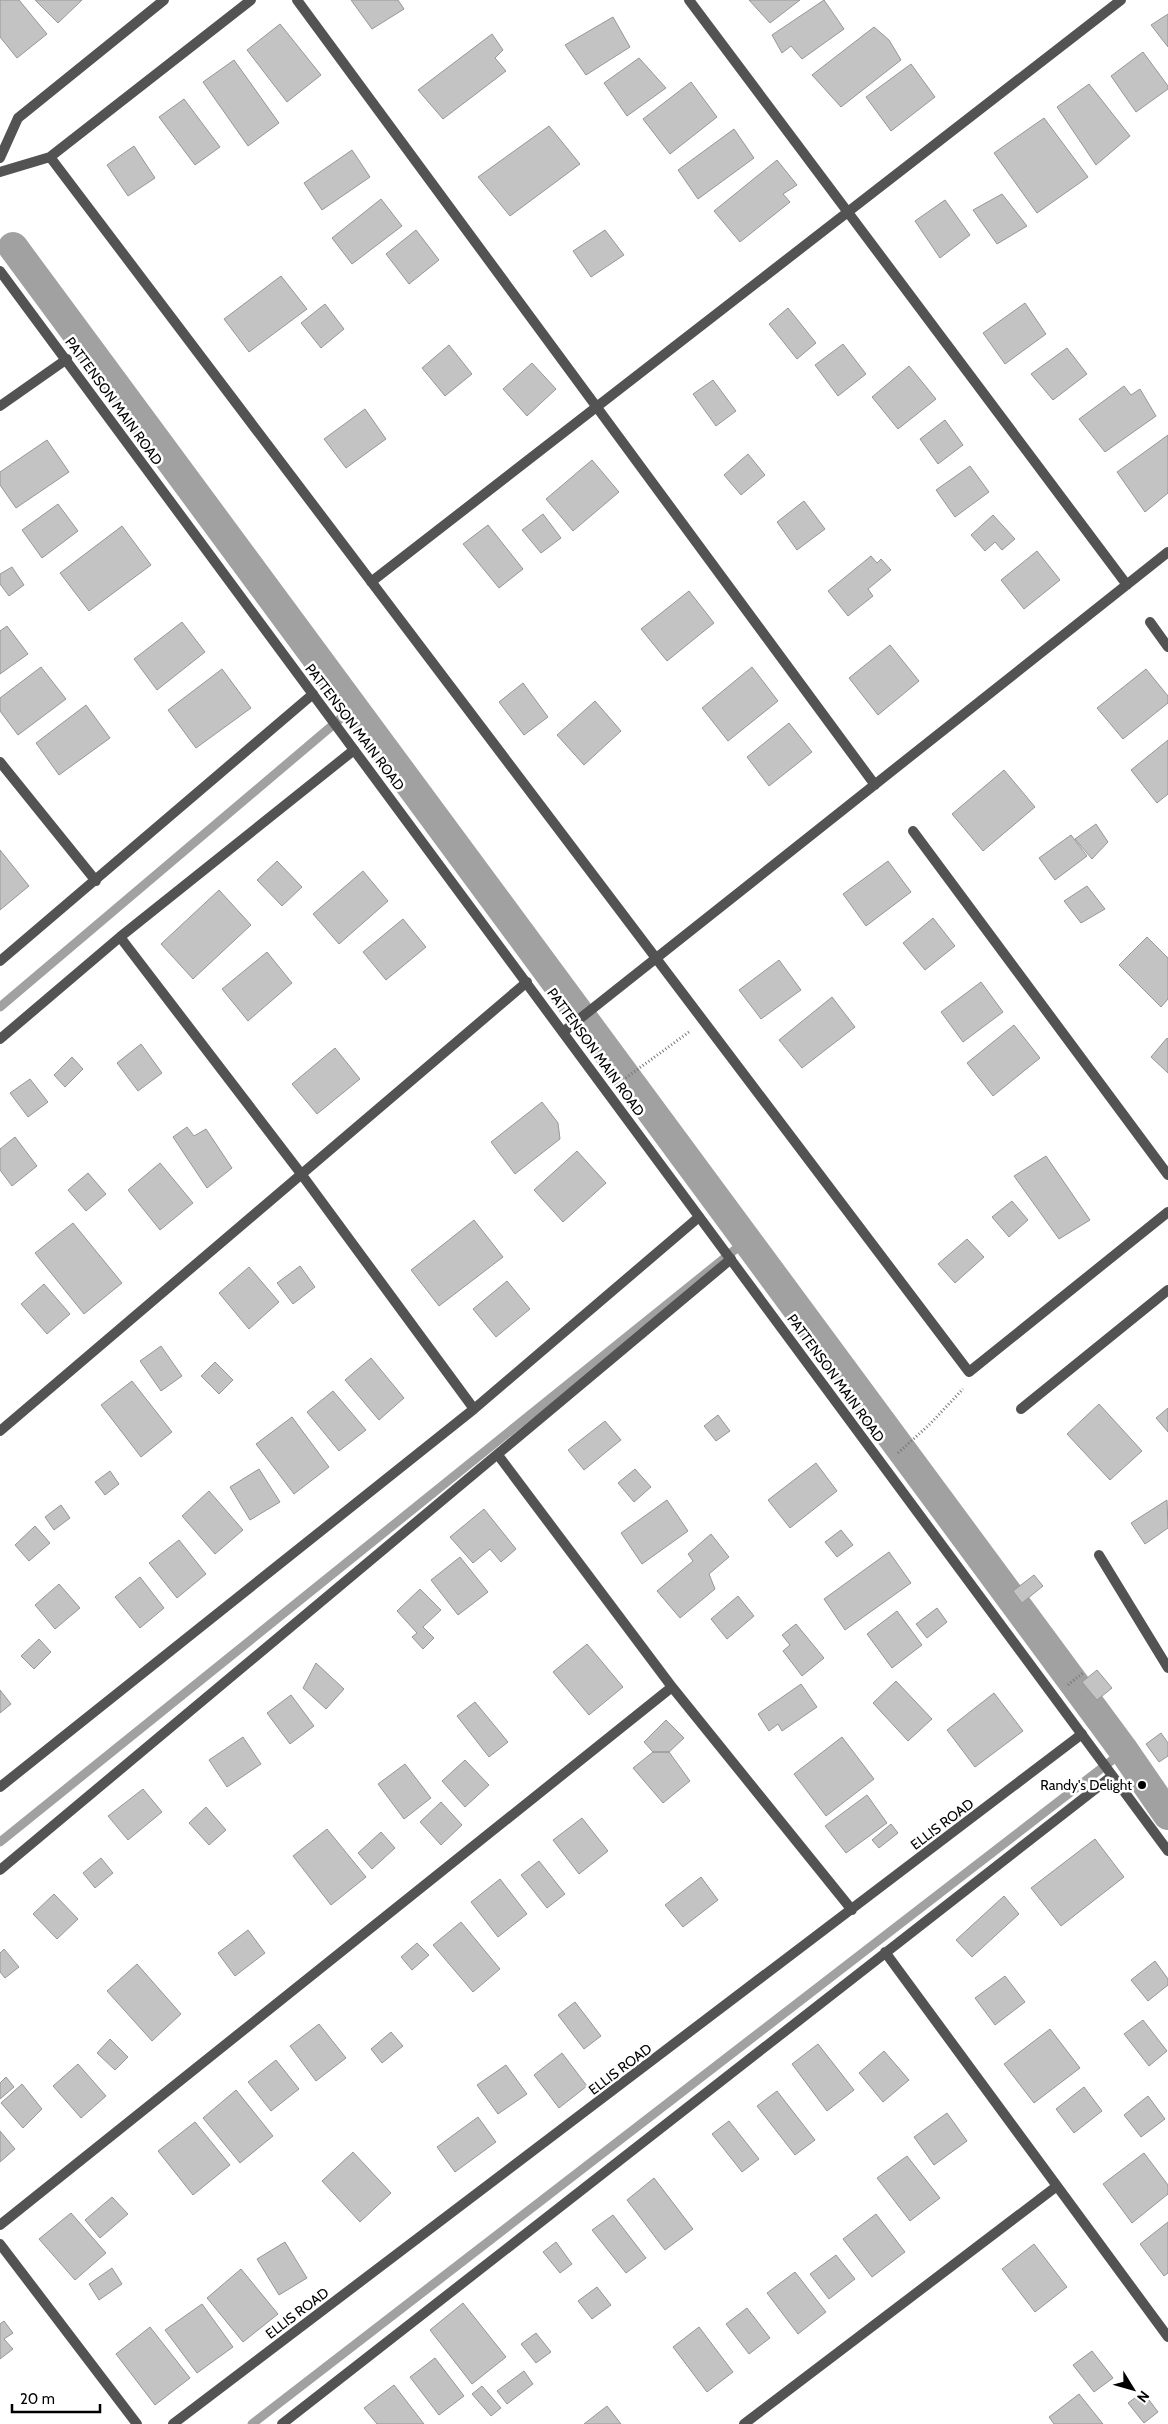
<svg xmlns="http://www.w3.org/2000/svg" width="1168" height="2424" font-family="Cabin,sans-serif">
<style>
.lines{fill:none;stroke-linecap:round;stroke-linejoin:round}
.stream{stroke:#a1a1a1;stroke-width:9}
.canal{stroke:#a1a1a1;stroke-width:30}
.building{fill:#c3c3c3;stroke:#979797}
.path{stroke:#757575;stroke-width:3;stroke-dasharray:1 2.5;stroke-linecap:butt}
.minor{stroke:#535353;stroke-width:10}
.tertiary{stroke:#535353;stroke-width:10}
.poi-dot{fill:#000;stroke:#fff;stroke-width:2}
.labels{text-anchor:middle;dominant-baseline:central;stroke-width:5;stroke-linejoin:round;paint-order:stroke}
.street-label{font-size:14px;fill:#000;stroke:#fff}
.poi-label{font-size:14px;fill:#000;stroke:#fff;text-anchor:end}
</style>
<rect width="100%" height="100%" fill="#fff"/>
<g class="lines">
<path class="stream" d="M 0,1007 L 353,708
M 0,1842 L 747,1240
M 252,2424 L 1124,1751"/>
<path class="canal" d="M 13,247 L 1124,1751 L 1168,1815"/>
</g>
<path class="building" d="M 0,0 L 19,0 L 47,34 L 17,58 L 0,37 Z
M 35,0 L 82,0 L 58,23 Z
M 351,0 L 398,0 L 404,9 L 372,29 Z
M 749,0 L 800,0 L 770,23 Z
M 824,0 L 844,29 L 802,59 L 791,46 L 782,53 L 772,35 Z
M 1168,14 L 1168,47 L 1151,25 Z
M 613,17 L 630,47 L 586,75 L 565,45 Z
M 280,24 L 321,75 L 287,102 L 247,50 Z
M 874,27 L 889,40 L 901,60 L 841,107 L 812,75 Z
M 492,34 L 503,50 L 495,58 L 506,71 L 443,119 L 418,90 Z
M 1143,52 L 1168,86 L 1168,89 L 1136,112 L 1111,76 Z
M 639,58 L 666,88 L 627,116 L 604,83 Z
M 234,60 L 279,123 L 248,146 L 203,82 Z
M 911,64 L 935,97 L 891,131 L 866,97 Z
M 691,82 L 717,117 L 670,154 L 643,119 Z
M 1089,84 L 1130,136 L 1096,165 L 1057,107 Z
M 184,99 L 220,147 L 195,165 L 159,117 Z
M 1044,118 L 1088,177 L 1037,213 L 994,153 Z
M 549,126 L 580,164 L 510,216 L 478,177 Z
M 734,129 L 754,158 L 698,199 L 678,170 Z
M 134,146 L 155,178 L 128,196 L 107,165 Z
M 352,150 L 370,177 L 322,210 L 304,183 Z
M 777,160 L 797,185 L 783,194 L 790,202 L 740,242 L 714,211 Z
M 1002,194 L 1027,226 L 997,244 L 973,210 Z
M 381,199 L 402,226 L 352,264 L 332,238 Z
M 945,200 L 970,235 L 940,258 L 915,221 Z
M 416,230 L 439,260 L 409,284 L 386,254 Z
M 605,230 L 624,255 L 591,277 L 573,251 Z
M 281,276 L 307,309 L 249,352 L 224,319 Z
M 1025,303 L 1046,334 L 1005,364 L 983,333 Z
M 325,304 L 344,329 L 321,348 L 301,323 Z
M 788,308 L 816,343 L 797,359 L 769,324 Z
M 843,344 L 866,374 L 838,396 L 815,365 Z
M 449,345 L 472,374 L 445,396 L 422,368 Z
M 1067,348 L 1087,374 L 1053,400 L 1031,374 Z
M 532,363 L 556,389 L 527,416 L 503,389 Z
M 909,366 L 936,399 L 898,429 L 872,397 Z
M 713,380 L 736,411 L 716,426 L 693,394 Z
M 1124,386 L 1131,395 L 1140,389 L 1156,416 L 1105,452 L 1079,419 Z
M 365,409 L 386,439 L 346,468 L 324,439 Z
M 945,420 L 963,445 L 938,464 L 920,439 Z
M 1168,435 L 1168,493 L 1145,512 L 1117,472 Z
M 47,440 L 69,472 L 16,508 L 0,485 L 0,472 Z
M 748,454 L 765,475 L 741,495 L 724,475 Z
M 592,460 L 619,492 L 573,531 L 546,499 Z
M 970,466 L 989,492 L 955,517 L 936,490 Z
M 804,501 L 825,529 L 797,550 L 777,522 Z
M 58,504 L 78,531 L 42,558 L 22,530 Z
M 543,514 L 561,538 L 541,553 L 522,530 Z
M 993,515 L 1015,539 L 1002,550 L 995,542 L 985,551 L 971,535 Z
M 488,525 L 523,569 L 499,588 L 463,544 Z
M 122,526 L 151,565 L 89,611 L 60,573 Z
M 1037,551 L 1060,580 L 1024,609 L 1001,580 Z
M 871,556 L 877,563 L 881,559 L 891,570 L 868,589 L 873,596 L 848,616 L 828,591 Z
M 12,567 L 24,585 L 9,596 L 0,584 L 0,574 Z
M 689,591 L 714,623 L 667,661 L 641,629 Z
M 182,622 L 205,652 L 157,690 L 134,659 Z
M 7,626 L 28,654 L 0,674 L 0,631 Z
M 890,645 L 919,681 L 878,715 L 849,678 Z
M 41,667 L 66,699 L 18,735 L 0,711 L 0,698 Z
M 752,667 L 778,701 L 728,741 L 702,708 Z
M 222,669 L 251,708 L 196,748 L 168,710 Z
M 1146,669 L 1168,696 L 1168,703 L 1123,739 L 1097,708 Z
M 523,683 L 548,717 L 524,735 L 499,702 Z
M 595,701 L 621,731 L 584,765 L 557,735 Z
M 86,705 L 110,738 L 59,775 L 36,743 Z
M 789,723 L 812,752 L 769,786 L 747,757 Z
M 1168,740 L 1168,794 L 1157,803 L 1131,770 Z
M 1004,770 L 1035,807 L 983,851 L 952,814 Z
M 1096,824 L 1108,842 L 1092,859 L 1075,839 Z
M 1071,835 L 1087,856 L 1055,880 L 1039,858 Z
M 0,850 L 29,886 L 0,910 Z
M 277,861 L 302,887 L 282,906 L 257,880 Z
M 888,861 L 911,892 L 866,926 L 843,894 Z
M 363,871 L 388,901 L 339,944 L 313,914 Z
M 1087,886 L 1105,909 L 1081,923 L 1064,901 Z
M 219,890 L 251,925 L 193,979 L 161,944 Z
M 933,918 L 955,946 L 925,970 L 903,943 Z
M 403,919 L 426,947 L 386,980 L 363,952 Z
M 1147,937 L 1168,958 L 1168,999 L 1161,1007 L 1119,965 Z
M 267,952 L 292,983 L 248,1021 L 222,989 Z
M 779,960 L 801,990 L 761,1019 L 739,990 Z
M 981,982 L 1003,1012 L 963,1042 L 941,1012 Z
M 832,997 L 855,1027 L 802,1068 L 779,1040 Z
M 1014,1025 L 1040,1058 L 993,1096 L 967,1063 Z
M 1167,1038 L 1168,1039 L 1168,1073 L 1151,1057 Z
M 141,1044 L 162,1073 L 138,1091 L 117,1063 Z
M 335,1048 L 360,1079 L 317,1114 L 292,1084 Z
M 72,1057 L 83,1069 L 65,1087 L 54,1075 Z
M 30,1079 L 48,1102 L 28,1117 L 10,1093 Z
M 542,1102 L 558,1123 L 560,1139 L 515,1174 L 491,1142 Z
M 187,1127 L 194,1136 L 206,1129 L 232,1168 L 207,1188 L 173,1137 Z
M 15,1137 L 37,1166 L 12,1186 L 0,1170 L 0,1149 Z
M 577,1151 L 606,1183 L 563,1222 L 534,1190 Z
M 1046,1156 L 1090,1220 L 1059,1239 L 1014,1176 Z
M 160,1163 L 193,1203 L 160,1230 L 128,1190 Z
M 88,1173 L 106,1194 L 86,1211 L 68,1190 Z
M 1012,1201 L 1028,1220 L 1009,1237 L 992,1217 Z
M 474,1220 L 503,1257 L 439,1306 L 411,1270 Z
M 73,1223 L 122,1283 L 84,1314 L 35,1253 Z
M 967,1239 L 984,1257 L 955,1283 L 938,1264 Z
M 300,1266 L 315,1287 L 293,1304 L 277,1283 Z
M 249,1267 L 279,1302 L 249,1329 L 219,1293 Z
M 507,1281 L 530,1309 L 496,1337 L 473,1309 Z
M 44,1284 L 70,1314 L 47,1334 L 21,1304 Z
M 161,1346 L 182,1376 L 161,1391 L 140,1361 Z
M 371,1358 L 404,1398 L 379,1420 L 345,1380 Z
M 215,1362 L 233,1380 L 219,1394 L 201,1376 Z
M 132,1381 L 172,1432 L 141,1457 L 101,1405 Z
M 333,1391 L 366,1430 L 339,1451 L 307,1412 Z
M 1099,1404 L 1142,1451 L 1110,1480 L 1067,1434 Z
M 1168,1408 L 1168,1432 L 1156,1418 Z
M 718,1415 L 730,1431 L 716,1441 L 704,1426 Z
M 292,1417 L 329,1467 L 294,1494 L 256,1444 Z
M 605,1421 L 621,1440 L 584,1470 L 568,1450 Z
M 816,1463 L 837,1491 L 790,1528 L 768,1500 Z
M 259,1469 L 280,1502 L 250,1520 L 230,1487 Z
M 635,1469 L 651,1487 L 634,1502 L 618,1483 Z
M 110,1471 L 119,1484 L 105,1495 L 95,1482 Z
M 209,1491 L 243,1530 L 215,1554 L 182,1516 Z
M 667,1500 L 688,1531 L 642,1564 L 621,1533 Z
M 1167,1500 L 1168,1528 L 1145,1544 L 1131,1523 Z
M 61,1505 L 70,1518 L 54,1530 L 45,1517 Z
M 484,1509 L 516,1549 L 501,1562 L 490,1549 L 473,1563 L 450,1537 Z
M 35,1526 L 50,1543 L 29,1561 L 15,1545 Z
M 841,1530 L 853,1545 L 837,1557 L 825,1542 Z
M 711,1534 L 729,1557 L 709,1574 L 715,1589 L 680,1618 L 657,1591 L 693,1561 L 688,1554 Z
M 179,1540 L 206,1574 L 177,1598 L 149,1563 Z
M 889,1552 L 911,1583 L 845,1630 L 824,1599 Z
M 460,1557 L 488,1592 L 458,1615 L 431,1580 Z
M 1034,1575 L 1043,1586 L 1022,1603 L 1013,1591 Z
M 140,1577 L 164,1608 L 140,1628 L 115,1597 Z
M 59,1584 L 80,1608 L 55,1629 L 35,1605 Z
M 420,1589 L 441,1610 L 423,1627 L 434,1638 L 423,1649 L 412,1637 L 417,1633 L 397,1611 Z
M 738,1596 L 754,1616 L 727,1639 L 711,1619 Z
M 937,1608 L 947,1622 L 927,1638 L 916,1624 Z
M 897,1611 L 922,1645 L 892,1668 L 867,1634 Z
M 796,1624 L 824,1658 L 802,1676 L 783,1651 L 790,1645 L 782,1635 Z
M 39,1639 L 51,1652 L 34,1669 L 21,1656 Z
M 587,1644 L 623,1687 L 589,1715 L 553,1672 Z
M 316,1663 L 344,1689 L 326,1709 L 303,1688 Z
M 1097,1670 L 1112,1688 L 1097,1700 L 1082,1682 Z
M 896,1681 L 932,1719 L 908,1741 L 873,1703 Z
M 801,1684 L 817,1707 L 782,1731 L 778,1724 L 769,1731 L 758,1714 Z
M 0,1690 L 11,1704 L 0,1713 Z
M 994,1693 L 1023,1731 L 975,1767 L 947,1730 Z
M 291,1695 L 314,1726 L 290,1744 L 267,1713 Z
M 475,1702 L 508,1742 L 489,1757 L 457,1716 Z
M 666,1720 L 684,1738 L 669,1752 L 653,1752 L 644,1742 Z
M 1161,1733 L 1168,1743 L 1168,1756 L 1159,1762 L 1146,1744 Z
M 243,1737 L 261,1764 L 227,1787 L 209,1760 Z
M 842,1737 L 874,1779 L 826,1816 L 794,1774 Z
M 653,1752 L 669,1752 L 690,1781 L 663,1803 L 633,1768 Z
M 465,1760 L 489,1785 L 465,1807 L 442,1781 Z
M 405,1764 L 431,1798 L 404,1819 L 378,1784 Z
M 143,1789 L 162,1812 L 128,1840 L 108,1816 Z
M 867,1795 L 887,1823 L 846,1853 L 825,1826 Z
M 441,1802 L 462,1825 L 441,1845 L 420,1822 Z
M 206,1807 L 226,1830 L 209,1845 L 189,1823 Z
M 582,1818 L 608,1851 L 579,1874 L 553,1840 Z
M 891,1824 L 898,1833 L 879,1848 L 872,1840 Z
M 327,1829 L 366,1877 L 331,1905 L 293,1856 Z
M 381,1832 L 395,1848 L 372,1869 L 358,1853 Z
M 1095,1839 L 1124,1877 L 1061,1926 L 1031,1888 Z
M 101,1858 L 113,1873 L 95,1888 L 83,1873 Z
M 539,1861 L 565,1894 L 547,1908 L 521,1875 Z
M 701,1877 L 718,1900 L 683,1927 L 665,1905 Z
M 500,1879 L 527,1914 L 498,1937 L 471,1902 Z
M 54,1894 L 78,1919 L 57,1939 L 33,1914 Z
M 1004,1896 L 1019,1914 L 972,1957 L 956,1940 Z
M 461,1922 L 500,1969 L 473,1992 L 433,1945 Z
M 248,1930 L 265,1953 L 235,1976 L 218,1953 Z
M 417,1943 L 429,1955 L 412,1970 L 401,1957 Z
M 4,1949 L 19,1967 L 5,1978 L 0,1972 L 0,1953 Z
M 1155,1961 L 1168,1979 L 1168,1985 L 1148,2001 L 1131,1980 Z
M 137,1964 L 181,2014 L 152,2041 L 107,1991 Z
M 1005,1976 L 1025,2002 L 995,2025 L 975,1998 Z
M 575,2002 L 601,2036 L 584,2049 L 558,2015 Z
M 1143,2020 L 1167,2051 L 1149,2066 L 1124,2034 Z
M 319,2024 L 346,2058 L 316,2081 L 290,2046 Z
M 1050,2029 L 1080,2068 L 1034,2103 L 1004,2064 Z
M 391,2032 L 403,2046 L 382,2063 L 371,2049 Z
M 110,2039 L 128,2057 L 115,2070 L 97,2053 Z
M 818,2044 L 854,2090 L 827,2111 L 792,2064 Z
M 884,2051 L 909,2080 L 883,2102 L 859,2073 Z
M 562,2053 L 587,2086 L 559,2108 L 534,2075 Z
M 276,2060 L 299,2089 L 271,2111 L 248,2082 Z
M 78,2064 L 106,2096 L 81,2118 L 53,2086 Z
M 506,2065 L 527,2094 L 498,2114 L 477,2085 Z
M 6,2077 L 14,2087 L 0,2099 L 0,2083 Z
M 22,2084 L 42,2109 L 23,2128 L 1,2103 Z
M 1084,2087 L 1102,2111 L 1074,2133 L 1056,2109 Z
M 236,2090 L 273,2136 L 240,2163 L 203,2118 Z
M 777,2091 L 815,2140 L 795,2155 L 757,2106 Z
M 1148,2096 L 1165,2119 L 1141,2137 L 1124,2115 Z
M 947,2113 L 967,2141 L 934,2165 L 914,2137 Z
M 478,2117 L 496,2142 L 455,2172 L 437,2147 Z
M 729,2121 L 759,2159 L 742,2172 L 712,2134 Z
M 195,2122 L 230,2165 L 193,2195 L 158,2151 Z
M 0,2131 L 15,2149 L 0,2162 Z
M 353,2152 L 391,2193 L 360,2222 L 322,2181 Z
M 1144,2153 L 1168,2185 L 1168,2194 L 1132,2223 L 1103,2184 Z
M 907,2156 L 940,2198 L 910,2221 L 877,2178 Z
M 654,2178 L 693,2229 L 665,2250 L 627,2200 Z
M 112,2197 L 128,2214 L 100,2238 L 85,2220 Z
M 71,2213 L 106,2253 L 75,2280 L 39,2239 Z
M 876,2214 L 905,2252 L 872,2277 L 843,2239 Z
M 613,2215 L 646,2258 L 626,2273 L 592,2230 Z
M 1168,2222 L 1168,2273 L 1164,2276 L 1140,2244 Z
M 285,2242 L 307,2278 L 279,2295 L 257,2259 Z
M 556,2242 L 572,2264 L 560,2273 L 543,2252 Z
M 1034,2244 L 1067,2287 L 1035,2312 L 1002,2269 Z
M 836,2255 L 855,2279 L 829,2299 L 810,2274 Z
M 112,2268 L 122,2284 L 99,2300 L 89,2284 Z
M 241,2269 L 278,2314 L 243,2342 L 207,2298 Z
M 795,2272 L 826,2312 L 798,2334 L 767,2293 Z
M 597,2287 L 611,2305 L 592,2319 L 578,2301 Z
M 463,2303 L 506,2357 L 472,2384 L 430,2330 Z
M 202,2304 L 233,2347 L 197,2373 L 165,2330 Z
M 747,2308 L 770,2338 L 749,2354 L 726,2324 Z
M 4,2321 L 13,2333 L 4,2339 L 13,2349 L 0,2359 L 0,2324 Z
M 150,2327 L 190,2378 L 155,2405 L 116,2354 Z
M 699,2327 L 733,2372 L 707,2392 L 673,2347 Z
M 536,2333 L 551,2352 L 536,2363 L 521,2344 Z
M 1092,2351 L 1113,2378 L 1094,2392 L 1073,2365 Z
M 435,2358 L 464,2396 L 439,2415 L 410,2377 Z
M 524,2371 L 533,2384 L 507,2404 L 497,2391 Z
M 394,2385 L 424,2424 L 377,2424 L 364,2408 Z
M 482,2386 L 501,2408 L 491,2416 L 472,2394 Z
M 1143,2392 L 1158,2412 L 1144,2423 L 1128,2403 Z
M 1079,2394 L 1103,2424 L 1054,2424 L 1049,2417 Z
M 607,2406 L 621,2424 L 584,2424 Z"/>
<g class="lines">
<path class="path" d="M 623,1080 L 689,1032
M 898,1453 L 929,1425 L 963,1389
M 1068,1685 L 1084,1672"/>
<path class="minor" d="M 297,0 L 875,785
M 689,0 L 1127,585
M 50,157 L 969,1372 L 1168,1212
M 0,158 L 18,118 L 164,0
M 0,172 L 50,157 L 251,0
M 0,406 L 67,359
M 371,582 L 1121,0
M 1150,622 L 1168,647
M 0,762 L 96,881
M 913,831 L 1168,1175
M 120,937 L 302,1175 L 474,1409
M 0,961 L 313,694
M 563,1032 L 1168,552
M 0,1039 L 120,937 L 354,750
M 1021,1409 L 1168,1290
M 0,1431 L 527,982
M 498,1455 L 672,1687 L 852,1910
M 1099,1555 L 1168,1668
M 0,1787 L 474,1409 L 699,1217
M 0,1870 L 731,1259
M 885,1952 L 1168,2337
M 0,2225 L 672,1687
M 0,2244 L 137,2424
M 173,2424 L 1082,1734
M 282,2424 L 1112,1776
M 744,2424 L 1057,2186"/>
<path class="tertiary" d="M 0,271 L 1168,1851"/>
</g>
<circle class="poi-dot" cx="1142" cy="1785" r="5"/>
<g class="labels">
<g class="street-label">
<text transform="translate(114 401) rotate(54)">PATTENSON MAIN ROAD</text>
<text transform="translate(355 727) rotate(53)">PATTENSON MAIN ROAD</text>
<text transform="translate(596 1052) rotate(54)">PATTENSON MAIN ROAD</text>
<text transform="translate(836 1378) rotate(54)">PATTENSON MAIN ROAD</text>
<text transform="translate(942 1824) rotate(-37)">ELLIS ROAD</text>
<text transform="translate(620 2069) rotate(-37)">ELLIS ROAD</text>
<text transform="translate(297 2313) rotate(-37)">ELLIS ROAD</text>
</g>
<g class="poi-label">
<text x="1132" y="1785">Randy's Delight</text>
</g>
</g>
<g transform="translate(1133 2389) rotate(127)" stroke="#ffffff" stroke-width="4" paint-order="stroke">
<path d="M0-4L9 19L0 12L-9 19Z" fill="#000000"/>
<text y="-8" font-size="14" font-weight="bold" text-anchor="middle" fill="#000000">N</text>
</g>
<path d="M12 2404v8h88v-8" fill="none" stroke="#000000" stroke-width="2.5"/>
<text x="20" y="2404" font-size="15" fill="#000000" stroke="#ffffff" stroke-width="4" paint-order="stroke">20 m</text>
</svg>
